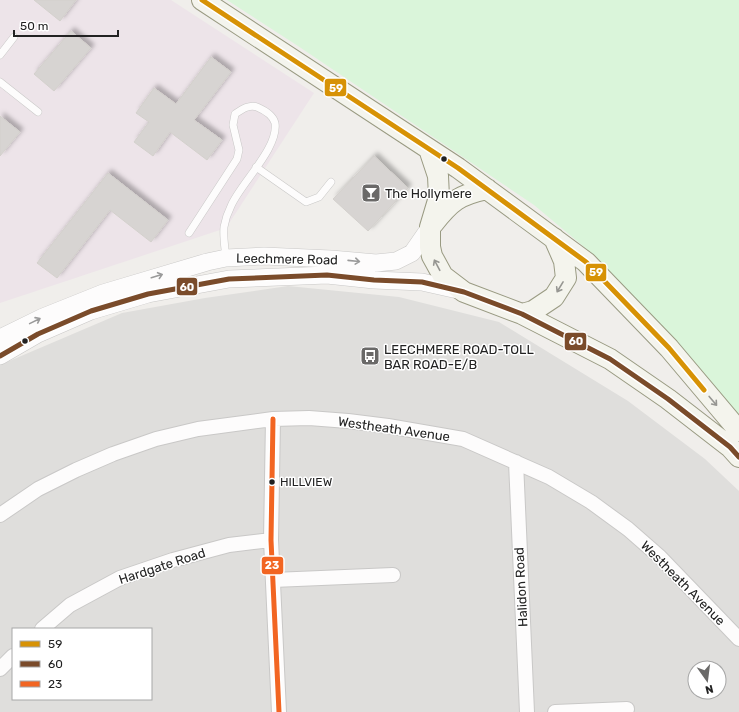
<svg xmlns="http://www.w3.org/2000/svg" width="739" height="712" font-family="Rubik,sans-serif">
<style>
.residential{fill:#dfdedc;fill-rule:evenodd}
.industrial{fill:#ede4e9}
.park{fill:#daf5da}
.building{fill:#d7d4d2;stroke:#d3d0cc;filter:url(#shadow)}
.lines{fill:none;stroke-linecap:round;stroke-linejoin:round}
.service-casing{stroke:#c9c8c7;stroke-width:8}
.minor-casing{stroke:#c9c8c7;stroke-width:16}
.tertiary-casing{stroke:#c9c8c7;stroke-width:18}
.secondary-casing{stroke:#999a82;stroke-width:22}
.service{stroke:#fdfcfc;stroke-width:7}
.minor{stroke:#fdfcfc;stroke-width:14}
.tertiary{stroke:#fdfcfc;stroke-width:17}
.secondary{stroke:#f4f4ed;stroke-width:20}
.bus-1-casing{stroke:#fff;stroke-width:8}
.bus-2-casing{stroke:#fff;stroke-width:8}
.bus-3-casing{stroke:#fff;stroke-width:8}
.bus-1{stroke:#d79205;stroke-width:5}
.bus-2{stroke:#7a4b2a;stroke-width:5}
.bus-3{stroke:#f26522;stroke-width:5}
.oneway{stroke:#9a9a9a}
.oneway2{stroke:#969692}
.bus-dot{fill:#222;stroke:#fff;stroke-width:1.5}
.labels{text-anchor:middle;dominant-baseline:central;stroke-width:3;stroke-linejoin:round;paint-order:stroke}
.bus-label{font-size:12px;fill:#222;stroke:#fff;text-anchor:start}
.poi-label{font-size:13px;fill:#222;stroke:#fff;text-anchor:start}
.street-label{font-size:13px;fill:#222;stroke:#fff}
.line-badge{stroke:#fff;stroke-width:1.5}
.badge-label{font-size:11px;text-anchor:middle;font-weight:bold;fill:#fff}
</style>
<defs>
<filter id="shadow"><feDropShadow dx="3.5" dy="-3.5" stdDeviation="2" flood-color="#0004"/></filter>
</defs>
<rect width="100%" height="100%" fill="#f0eeeb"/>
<path class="residential" d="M 288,286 L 399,297 L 499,322 L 628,401 L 705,459 L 739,491 L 739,712 L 0,712 L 0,365 L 122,313 L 205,298 ZM 13,629 L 151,629 L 151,699 L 13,699 ZM 695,668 L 719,668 L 719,692 L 695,692 Z"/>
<path class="industrial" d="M 0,0 L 171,0 L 314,93 L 226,228 L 0,303 Z"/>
<path class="park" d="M 227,0 L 739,0 L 739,415 L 595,256 L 534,205 L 298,46 Z"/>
<path class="building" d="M 34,0 L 76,0 L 60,21 Z
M 71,31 L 91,48 L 54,91 L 34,74 Z
M 211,57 L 231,72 L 194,120 L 222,140 L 207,160 L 170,132 L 153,156 L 134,142 L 149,122 L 136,113 L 154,88 L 176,104 Z
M 0,116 L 20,132 L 0,156 Z
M 374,156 L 408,188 L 368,231 L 333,199 Z
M 108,173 L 168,220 L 151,242 L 110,210 L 57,278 L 37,263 Z"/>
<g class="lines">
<g class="service-casing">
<path id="service" d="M 0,55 L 14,37
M 0,82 L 38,112
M 256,167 L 306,202 L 319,197 L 331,182
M 189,233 L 237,159 L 239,150 L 233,125 L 235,114 C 241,110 249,104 257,107 C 264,110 273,115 275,123 C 279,148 240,184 231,206 C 228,212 225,221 224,227 C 223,237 225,248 226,258"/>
</g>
<g class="minor-casing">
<path id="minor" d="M 273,419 L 271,540 L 279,712
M 516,462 L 527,712
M 0,515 L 38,489 L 76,470 L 113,454 L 156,439 L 198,429 L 273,419 L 309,418 L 348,421 L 388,426 L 463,439 L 549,477 L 591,502 L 628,529 L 660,557 L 739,639
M 273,580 L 393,575
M 42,629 L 70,605 L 120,578 L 173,560 L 229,545 L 271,540
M 0,669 L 13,656
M 555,712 L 627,709"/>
</g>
<g class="tertiary-casing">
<path id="tertiary" d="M 0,338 L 43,317 L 103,293 L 207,262 L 226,258 L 264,256 L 331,259 L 376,263 L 396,261 L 412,253 L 430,227
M 0,356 L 38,334 L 91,311 L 148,294 L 229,279 L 327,275 L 374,280 L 422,282 L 462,291"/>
</g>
<g class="secondary-casing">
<path id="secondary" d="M 202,0 L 458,168 L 586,262 L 669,348 L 739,431
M 429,149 L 438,176 L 439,197 L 430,227 L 430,247 L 432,256 L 443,276 L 464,292 L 522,314 L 610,359 L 668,399 L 730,447 L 739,457
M 433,224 C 451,201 459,195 487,189
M 522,314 L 533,311 L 554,297 L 566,278 L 564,261 L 554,238"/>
</g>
<use href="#service" class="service"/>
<use href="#minor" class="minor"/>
<use href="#tertiary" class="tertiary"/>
<use href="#secondary" class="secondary"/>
<g class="bus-1-casing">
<path id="bus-1" d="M 202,0 L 458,168 L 586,262 L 669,348 L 704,390"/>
</g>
<g class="bus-2-casing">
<path id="bus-2" d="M 0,356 L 38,334 L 91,311 L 148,294 L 229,279 L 327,275 L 374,280 L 422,282 L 464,292 L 522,314 L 610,359 L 668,399 L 730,447 L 739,457"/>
</g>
<g class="bus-3-casing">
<path id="bus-3" d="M 273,419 L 271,540 L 279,712"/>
</g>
<use href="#bus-1" class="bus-1"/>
<use href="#bus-2" class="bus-2"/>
<use href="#bus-3" class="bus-3"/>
</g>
<defs><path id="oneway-shaft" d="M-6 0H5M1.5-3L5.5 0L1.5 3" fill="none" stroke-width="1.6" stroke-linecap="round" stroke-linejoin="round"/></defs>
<g class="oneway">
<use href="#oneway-shaft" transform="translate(354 261) rotate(6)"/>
<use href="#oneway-shaft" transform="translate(157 276) rotate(-17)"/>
<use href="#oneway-shaft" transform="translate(35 321) rotate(-26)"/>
</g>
<g class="oneway2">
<use href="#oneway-shaft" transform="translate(437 265) rotate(-118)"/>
<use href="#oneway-shaft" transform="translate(560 287) rotate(121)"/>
<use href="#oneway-shaft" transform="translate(713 401) rotate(50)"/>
</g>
<defs>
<g id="bar-square" transform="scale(1)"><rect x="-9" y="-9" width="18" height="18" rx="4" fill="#6a6968" stroke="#fff"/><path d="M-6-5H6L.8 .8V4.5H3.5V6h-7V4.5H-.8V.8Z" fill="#fff"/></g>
<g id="bus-square" transform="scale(1)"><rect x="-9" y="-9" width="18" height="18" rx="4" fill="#6a6968" stroke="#fff"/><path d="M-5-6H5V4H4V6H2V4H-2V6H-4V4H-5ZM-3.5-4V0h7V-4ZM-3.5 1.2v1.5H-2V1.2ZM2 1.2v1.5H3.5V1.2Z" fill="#fff"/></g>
</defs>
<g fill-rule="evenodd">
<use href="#bar-square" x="371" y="193"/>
<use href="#bus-square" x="370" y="356"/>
</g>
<g class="bus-dot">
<circle cx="444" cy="159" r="3.5"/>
<circle cx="25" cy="341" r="3.5"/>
<circle cx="272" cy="482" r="3.5"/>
</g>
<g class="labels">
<g class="bus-label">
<text x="280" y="482">HILLVIEW</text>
</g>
<g class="poi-label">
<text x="385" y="193">The Hollymere</text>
<text x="384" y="349">LEECHMERE ROAD-TOLL<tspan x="384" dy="15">BAR ROAD-E/B</tspan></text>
</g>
<g class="street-label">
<text transform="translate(287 259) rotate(1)">Leechmere Road</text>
<text transform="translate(394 429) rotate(8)">Westheath Avenue</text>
<text transform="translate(162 566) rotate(-18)">Hardgate Road</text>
<text transform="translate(683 583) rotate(45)">Westheath Avenue</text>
<text transform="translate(521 587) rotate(-93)">Halidon Road</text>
</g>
</g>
<g class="line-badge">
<rect x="324" y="78" width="23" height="19" rx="4" fill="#d79205"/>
<rect x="585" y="263" width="22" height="19" rx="4" fill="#d79205"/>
<rect x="176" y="277" width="22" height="19" rx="4" fill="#7a4b2a"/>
<rect x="564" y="332" width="23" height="19" rx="4" fill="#7a4b2a"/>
<rect x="261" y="556" width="23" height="19" rx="4" fill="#f26522"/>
</g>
<g class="badge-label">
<text x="336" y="92">59</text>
<text x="596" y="276">59</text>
<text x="187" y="291">60</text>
<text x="576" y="345">60</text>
<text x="272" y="569">23</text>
</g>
<rect x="12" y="628" width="140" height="72" fill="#ffffff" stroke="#a7a7a7"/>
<rect x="20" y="641" width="20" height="6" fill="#d79205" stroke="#a7a7a7"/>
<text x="48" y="648" font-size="12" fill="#222222">59</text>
<rect x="20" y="661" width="20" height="6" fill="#7a4b2a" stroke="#a7a7a7"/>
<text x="48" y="668" font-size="12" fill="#222222">60</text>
<rect x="20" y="681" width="20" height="6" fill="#f26522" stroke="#a7a7a7"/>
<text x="48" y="688" font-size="12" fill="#222222">23</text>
<g transform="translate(707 680) rotate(166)"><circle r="19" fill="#ffffff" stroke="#a7a7a7"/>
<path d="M0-3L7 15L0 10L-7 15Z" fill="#6a6968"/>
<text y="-6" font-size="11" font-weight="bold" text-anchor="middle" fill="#222222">N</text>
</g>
<path d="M14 30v6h104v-6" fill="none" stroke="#222222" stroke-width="2"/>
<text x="20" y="30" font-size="12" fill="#222222" stroke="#ffffff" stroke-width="3" paint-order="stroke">50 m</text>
</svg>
